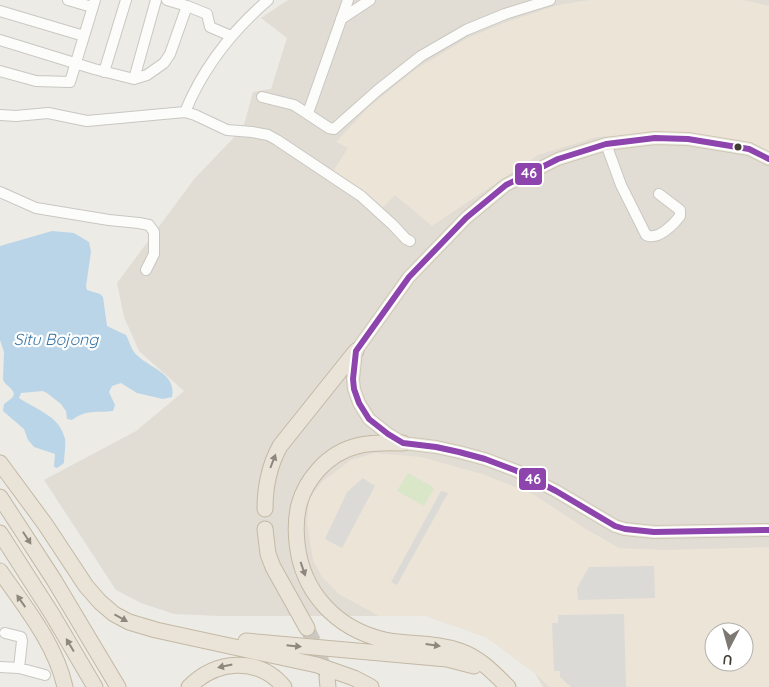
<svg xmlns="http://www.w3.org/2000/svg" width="769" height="687" font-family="Quicksand,sans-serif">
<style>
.residential{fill:#e1ddd4;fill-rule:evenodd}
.commercial{fill:#ece4d7;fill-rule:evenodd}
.green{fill:#dae6c8}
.parking{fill:#dcdad6}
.water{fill:#bad5e8}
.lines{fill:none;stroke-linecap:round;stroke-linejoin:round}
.highway-tunnel{stroke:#cbc8c2;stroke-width:15;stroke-dasharray:15 8;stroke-linecap:butt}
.minor-casing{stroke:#c9c7c2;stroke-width:12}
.major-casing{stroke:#cec7b5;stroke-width:14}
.highway-casing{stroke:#c3b8a4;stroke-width:17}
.minor{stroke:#fcfcfb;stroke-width:10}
.major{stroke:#efebe2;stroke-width:12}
.highway{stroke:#e9e3d8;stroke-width:15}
.bus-1-casing{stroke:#fff;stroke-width:10}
.bus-1{stroke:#8e44ad;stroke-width:6}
.oneway{fill:#8d877e}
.bus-dot{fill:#413c34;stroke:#fff;stroke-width:2}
.labels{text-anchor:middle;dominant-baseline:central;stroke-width:4.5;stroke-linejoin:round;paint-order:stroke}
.water-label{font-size:16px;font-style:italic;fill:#3774a3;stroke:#fff}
.line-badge{stroke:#fff;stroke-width:2}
.badge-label{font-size:14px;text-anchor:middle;font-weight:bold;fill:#fff}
</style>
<rect width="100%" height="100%" fill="#edebe6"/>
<path class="residential" d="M 288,0 L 769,0 L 769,687 L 543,687 L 535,673 L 486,637 L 426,616 L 220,616 L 174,614 L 141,603 L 116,590 L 44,480 L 136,431 L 184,391 L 139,351 L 124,317 L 117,283 L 195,178 L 243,128 L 253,92 L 271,89 L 287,38 L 261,18 ZM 714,632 L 744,632 L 744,662 L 714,662 Z"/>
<path class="commercial" d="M 590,0 L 743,0 L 769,6 L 769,155 L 754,147 L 687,132 L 597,137 L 538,155 L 432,226 L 395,195 L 379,211 L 330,176 L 348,148 L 336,142 L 369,107 L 416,69 L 468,38 L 504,23 L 558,5 Z
M 375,453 L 421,457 L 482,474 L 533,494 L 586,529 L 619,548 L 665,550 L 769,547 L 769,687 L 549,687 L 535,673 L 486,637 L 426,616 L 379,616 L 339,594 L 322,577 L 313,560 L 307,522 L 309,499 L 323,481 L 351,460 ZM 714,632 L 744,632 L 744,662 L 714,662 Z"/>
<path class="green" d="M 408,473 L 434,488 L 424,506 L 397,491 Z"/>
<path class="parking" d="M 363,478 L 375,486 L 342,548 L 325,539 L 347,492 Z
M 441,491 L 448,493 L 397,585 L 391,582 Z
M 654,566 L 655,598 L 578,600 L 577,588 L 589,567 Z
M 624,614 L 626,687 L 571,687 L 560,677 L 560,671 L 554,671 L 552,623 L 558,623 L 558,615 Z"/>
<path class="water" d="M 52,231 L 74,233 L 89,242 L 91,252 L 86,286 L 87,290 L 100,294 L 103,297 L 107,326 L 126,335 C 130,342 131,351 138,356 C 150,368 177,374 172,397 L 163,399 L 137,393 L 121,383 L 112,386 L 109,392 L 115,405 L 113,411 C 96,413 87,409 72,420 L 67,419 L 66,411 L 61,404 L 47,393 L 43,391 L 21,393 L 19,398 C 37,410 60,416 65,439 C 66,447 64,455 64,463 L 57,468 L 54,467 L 55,454 L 34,447 L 28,440 L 24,429 L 3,411 L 4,404 L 12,398 L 14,394 C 13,388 6,386 3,380 L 4,352 L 0,340 L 0,246 Z"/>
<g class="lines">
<path class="highway-tunnel" d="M 307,628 L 317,648 L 327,677"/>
<g class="minor-casing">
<path id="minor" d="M 68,0 L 92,7
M 167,0 L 187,6 L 207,14 L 210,27 L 231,36
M 0,11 L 84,36
M 341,19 L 370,0
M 0,40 L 94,69 L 134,79 L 147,75 L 164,63 L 170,54 L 187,6
M 0,71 L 36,81 L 70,82 L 95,0
M 104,72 L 126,0
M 134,79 L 156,0
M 262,97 L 294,105 L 329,128 L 334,129 L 378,90 L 421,56 L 466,30 L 505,14 L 550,0
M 185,112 C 203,68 232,31 268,0
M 308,113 L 348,0
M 0,115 L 16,116 L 48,113 L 87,121 L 185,112 L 195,115 L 227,130 L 252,132 L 268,135 L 277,140 L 361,196 L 393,225 L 406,239 L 410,241
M 606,144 L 621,185 L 646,235 C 658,241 674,224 680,216 L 680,210 L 659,194
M 0,192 L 36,208 L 109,220 L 139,223 L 149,225 L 154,232 L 154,254 L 146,270
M 5,633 L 21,637 L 22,641 L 19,668
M 0,667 L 19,668 L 45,675"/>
</g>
<g class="major-casing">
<path id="major" d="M 769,159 L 749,149 L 688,139 L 655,138 L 606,144 L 558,159 L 506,185 L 466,218 L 409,277 L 356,351 L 353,379 L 354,389 L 359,403 L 369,419 L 388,434 L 403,443 L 436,447 L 459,452 L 485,459 L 517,471 L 556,491 L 615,526 L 625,529 L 654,532 L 769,530"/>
</g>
<g class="highway-casing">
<path id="highway" d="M 403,443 C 369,442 343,443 319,469 C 299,491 294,514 297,543 C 302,592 336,629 385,640 C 410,645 435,642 460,651 C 480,658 493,672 508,687
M 0,463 L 45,524 L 86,586 L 100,602 L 114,614 L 129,622 L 156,630 L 317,665 L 354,678 L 371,687
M 0,497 L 54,580 L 118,687
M 265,509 C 265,486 269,466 280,446 L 356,351
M 265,529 L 268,554 L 273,567 L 307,628
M 0,533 L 52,614 L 95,687
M 0,571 C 25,607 55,643 65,687
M 246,641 L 447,659 L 474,666
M 327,677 L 328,687
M 189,687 C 216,660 258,656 284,687"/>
</g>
<use href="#minor" class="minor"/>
<use href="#major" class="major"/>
<use href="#highway" class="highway"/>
<g class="bus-1-casing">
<path id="bus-1" d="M 769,159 L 749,149 L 688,139 L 655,138 L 606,144 L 558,159 L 506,185 L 466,218 L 409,277 L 356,351 L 353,379 L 354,389 L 359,403 L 369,419 L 388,434 L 403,443 L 436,447 L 459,452 L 485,459 L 517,471 L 556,491 L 615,526 L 625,529 L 654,532 L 769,530"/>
</g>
<use href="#bus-1" class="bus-1"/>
</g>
<defs><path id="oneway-solid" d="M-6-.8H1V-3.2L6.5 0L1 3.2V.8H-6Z" transform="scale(1.25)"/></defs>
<g class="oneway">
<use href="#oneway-solid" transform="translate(273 461) rotate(-69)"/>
<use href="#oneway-solid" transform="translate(27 538) rotate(57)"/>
<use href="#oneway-solid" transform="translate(303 569) rotate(71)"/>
<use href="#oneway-solid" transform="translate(21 601) rotate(-125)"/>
<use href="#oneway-solid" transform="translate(121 618) rotate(29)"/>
<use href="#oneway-solid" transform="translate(70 645) rotate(-121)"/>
<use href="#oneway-solid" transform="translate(433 645) rotate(8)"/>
<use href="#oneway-solid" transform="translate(294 646) rotate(6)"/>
<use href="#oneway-solid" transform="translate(225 666) rotate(168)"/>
</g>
<circle class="bus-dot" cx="738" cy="147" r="4.5"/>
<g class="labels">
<g class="water-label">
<text x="56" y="339">Situ Bojong</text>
</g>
</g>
<g class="line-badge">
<rect x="514" y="162" width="29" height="24" rx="5" fill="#8e44ad"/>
<rect x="518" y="467" width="29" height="24" rx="5" fill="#8e44ad"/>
</g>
<g class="badge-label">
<text x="529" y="178">46</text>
<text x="533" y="484">46</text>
</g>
<g transform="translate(729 647) rotate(186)"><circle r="24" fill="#ffffff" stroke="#b3b1ae"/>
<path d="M0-4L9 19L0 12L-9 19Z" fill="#7d7972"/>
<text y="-8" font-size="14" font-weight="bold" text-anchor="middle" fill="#413c34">U</text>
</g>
</svg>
